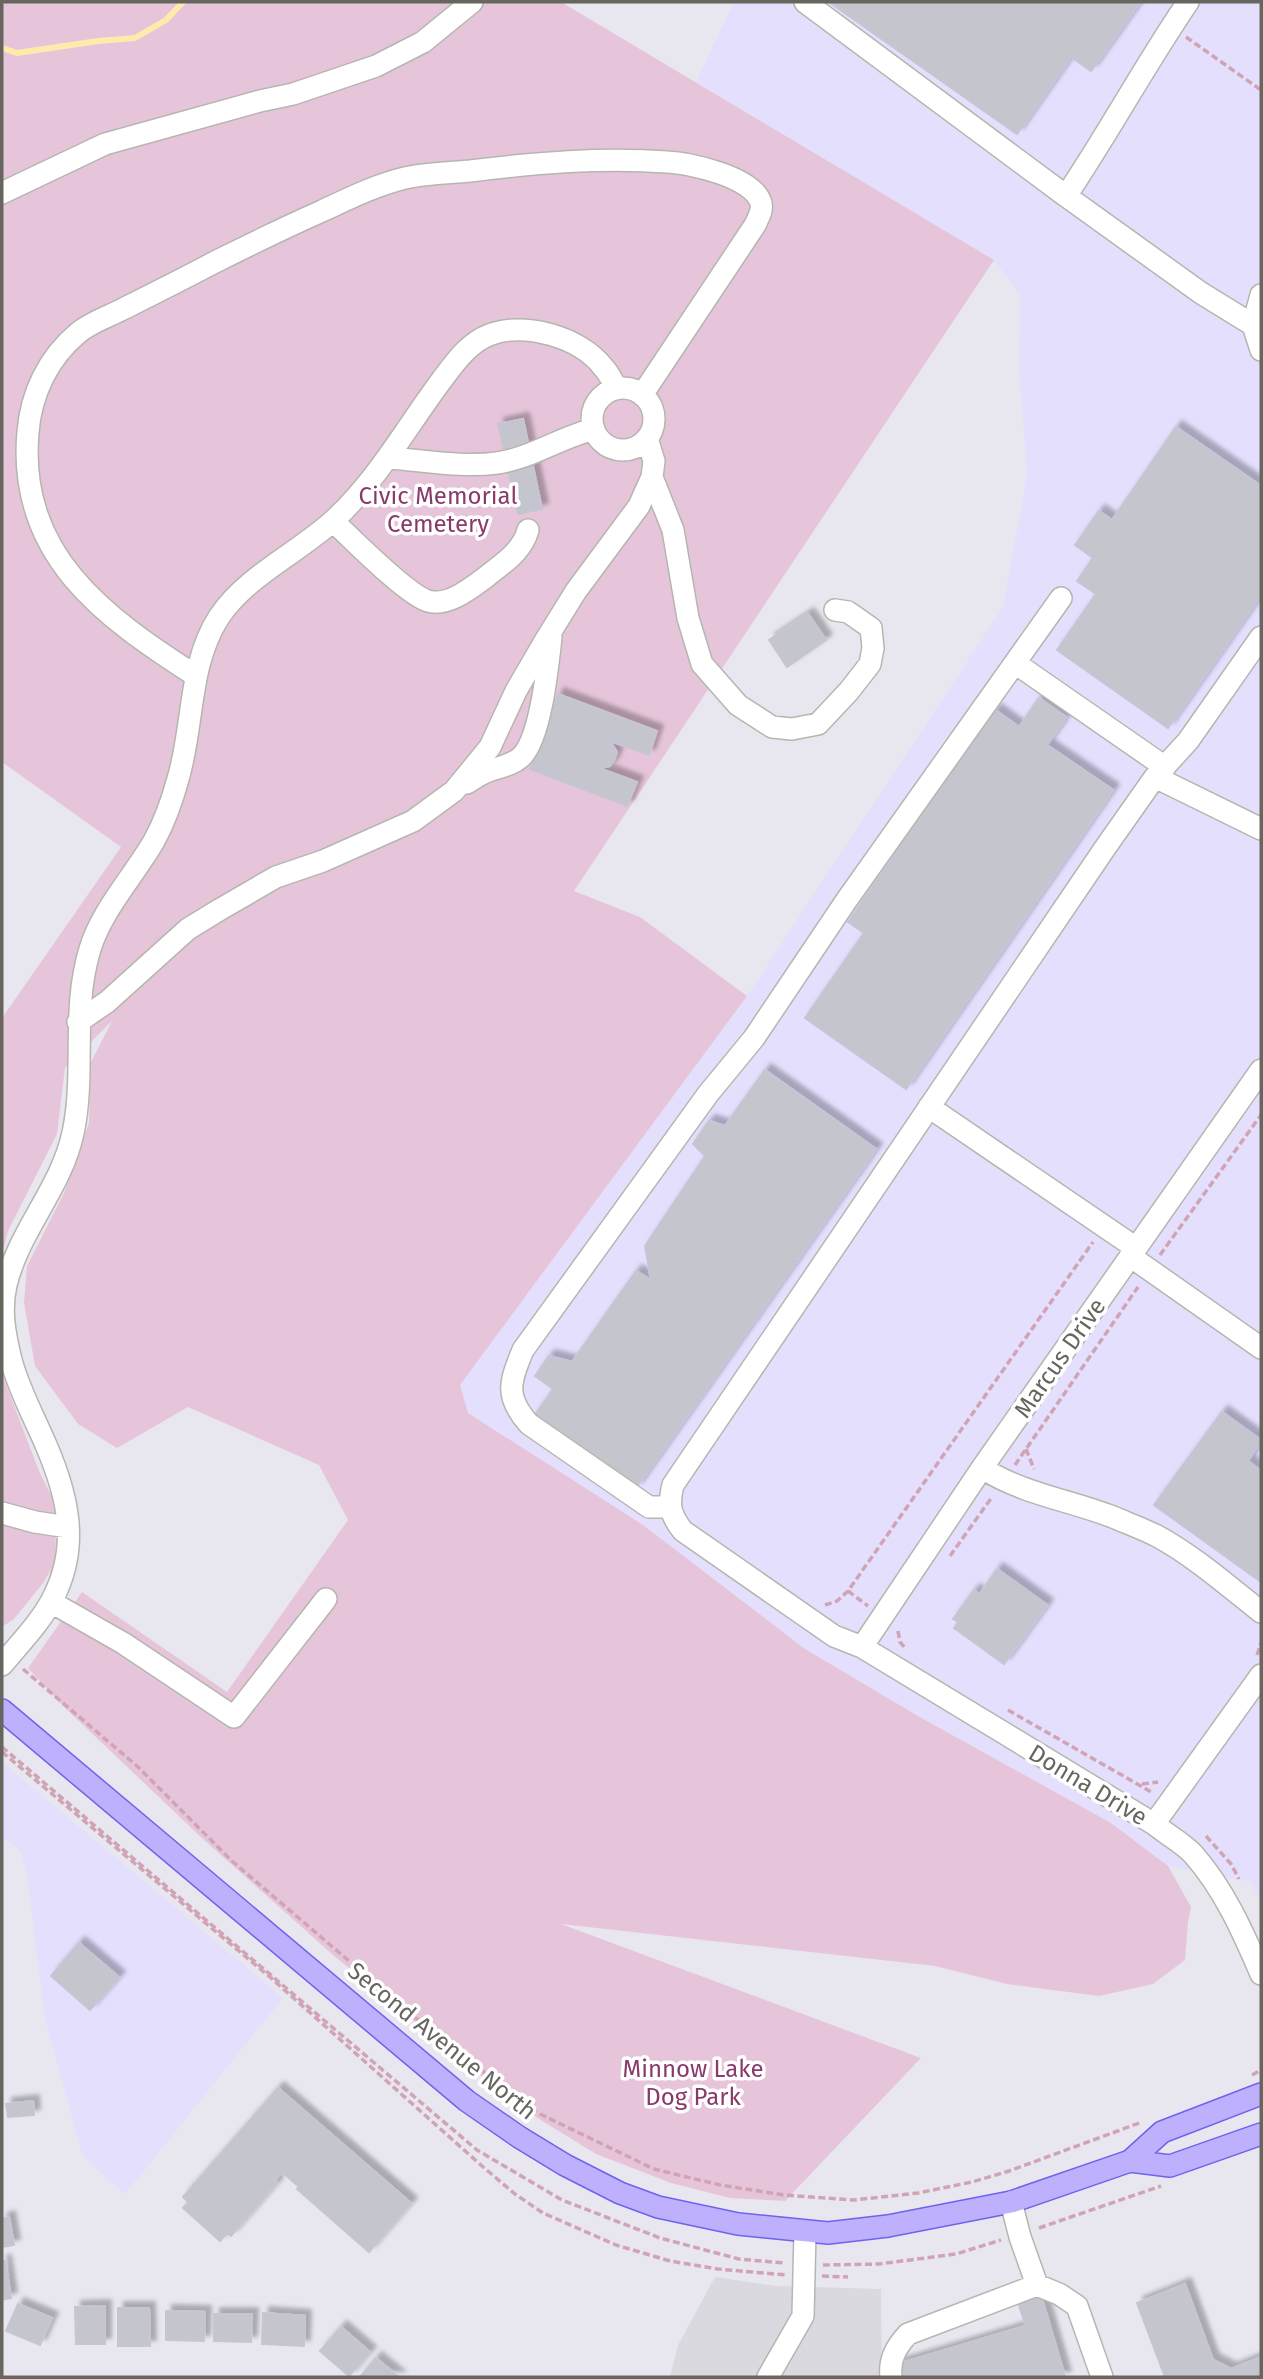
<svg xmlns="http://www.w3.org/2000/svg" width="1263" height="2379" font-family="'Fira Sans',sans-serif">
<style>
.commercial{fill:#e3dffd}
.industrial{fill:#dad9df}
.green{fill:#e6c5da}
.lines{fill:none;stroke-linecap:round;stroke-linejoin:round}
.stream{stroke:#fcebab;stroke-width:6}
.building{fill:#c5c5ce;stroke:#c6c5d5;stroke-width:2;filter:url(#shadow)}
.minor-casing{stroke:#b6b6af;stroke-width:24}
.major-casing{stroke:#6d63ed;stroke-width:24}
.path{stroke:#d1a4b5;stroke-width:3.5;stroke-dasharray:7 3.5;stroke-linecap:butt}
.minor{stroke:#fff;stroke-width:21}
.major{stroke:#beb0fc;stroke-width:21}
.labels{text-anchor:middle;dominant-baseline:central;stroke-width:7;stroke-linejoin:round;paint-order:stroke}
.park-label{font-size:24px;fill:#8a3a6a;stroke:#fff}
.street-label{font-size:24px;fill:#67665e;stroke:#fff}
</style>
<defs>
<filter id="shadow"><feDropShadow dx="6" dy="-6" stdDeviation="2" flood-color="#0004"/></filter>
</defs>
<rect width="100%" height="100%" fill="#e8e7f0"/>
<path class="commercial" d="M 734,2 L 1261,2 L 1261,1903 L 1251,1882 L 1168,1866 L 1111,1823 L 918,1716 L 805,1649 L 643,1525 L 468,1413 L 460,1385 L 747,996 L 1003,607 L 1027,476 L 1019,367 L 1020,295 L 994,260 L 696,82 Z
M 2,1762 L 283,1998 L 125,2194 L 83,2157 L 45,2019 L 27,1876 L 20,1851 L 2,1836 Z"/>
<path class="industrial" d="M 715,2277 L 776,2286 L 881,2289 L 882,2377 L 670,2377 L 678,2345 Z"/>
<path class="green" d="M 2,2 L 561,2 L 994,260 L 574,891 L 640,917 L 747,996 L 460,1385 L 468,1413 L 643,1525 L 805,1649 L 918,1716 L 1111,1823 L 1168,1866 L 1191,1907 L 1188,1922 L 1185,1960 L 1153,1984 L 1099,1996 L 1007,1984 L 935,1966 L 561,1924 L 921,2058 L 785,2201 L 730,2198 L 671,2183 L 596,2154 L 518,2106 L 333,1955 L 202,1838 L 61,1704 L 28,1668 L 82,1592 L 227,1692 L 348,1520 L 319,1465 L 188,1407 L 117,1448 L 78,1424 L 35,1366 L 24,1303 L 27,1266 L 64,1193 L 89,1123 L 91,1062 L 112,1021 L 65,1068 L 57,1134 L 8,1231 L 2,1254 L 2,1018 L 121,847 L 2,762 Z
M 2,1374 L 39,1471 L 55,1503 L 56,1560 L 44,1582 L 14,1619 L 2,1627 Z"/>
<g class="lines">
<path class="stream" d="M 2,48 L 17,53 L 98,41 L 135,38 L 166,20 L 183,2"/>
</g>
<path class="building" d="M 829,2 L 1140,2 L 1091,71 L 1071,57 L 1017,134 Z
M 523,419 L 542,509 L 518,514 L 498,424 Z
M 1176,427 L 1261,486 L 1261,595 L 1168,728 L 1057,650 L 1096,594 L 1077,581 L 1093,558 L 1075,545 L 1099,511 L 1112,520 Z
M 808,614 L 826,640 L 787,667 L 769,640 Z
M 558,694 L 657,731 L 649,755 L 610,741 L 617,752 L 614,760 L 610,766 L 599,768 L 637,782 L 627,806 L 530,769 L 540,748 L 520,741 L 530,711 L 549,717 Z
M 1039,698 L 1066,717 L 1047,745 L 1113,790 L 906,1089 L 805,1018 L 864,933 L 848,922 L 995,710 L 1019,727 Z
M 765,1070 L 876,1149 L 636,1488 L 534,1416 L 553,1389 L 535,1376 L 549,1356 L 572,1362 L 636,1271 L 651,1280 L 645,1246 L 705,1156 L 693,1144 L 709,1121 L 725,1126 Z
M 1222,1412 L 1261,1440 L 1248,1461 L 1261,1471 L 1261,1582 L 1154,1505 Z
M 997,1569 L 1047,1605 L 1004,1664 L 954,1628 L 958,1622 L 953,1619 L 974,1590 L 979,1595 Z
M 79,1943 L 119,1977 L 90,2010 L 51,1976 Z
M 278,2088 L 411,2203 L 369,2252 L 297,2189 L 299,2187 L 282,2172 L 275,2180 L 277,2183 L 231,2236 L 227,2233 L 220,2241 L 183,2208 L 188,2202 L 183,2197 Z
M 33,2101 L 34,2115 L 8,2117 L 6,2104 Z
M 9,2217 L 14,2245 L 2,2247 L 2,2219 Z
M 2,2261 L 5,2261 L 11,2298 L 2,2300 Z
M 1185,2284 L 1213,2360 L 1231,2369 L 1261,2357 L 1261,2377 L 1165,2377 L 1137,2303 Z
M 1041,2296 L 1048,2319 L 1026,2326 L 1018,2303 Z
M 18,2304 L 52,2318 L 40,2345 L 6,2331 Z
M 105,2306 L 105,2344 L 76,2344 L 75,2307 Z
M 118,2308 L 149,2308 L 150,2346 L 118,2346 Z
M 166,2311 L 205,2312 L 204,2341 L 166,2340 Z
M 263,2313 L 305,2316 L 304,2346 L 262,2344 Z
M 214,2314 L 252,2314 L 251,2342 L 214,2341 Z
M 1048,2319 L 1065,2377 L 902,2377 L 898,2364 Z
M 341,2327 L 370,2352 L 349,2376 L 320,2351 Z
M 376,2358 L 399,2377 L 360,2377 Z"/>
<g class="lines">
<g class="minor-casing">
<path id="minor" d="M 805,2 L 1066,196
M 1188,2 C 1145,65 1109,132 1066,196 L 1201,293 L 1253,325
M 2,193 L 105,144 L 260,101 L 293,94 L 376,66 L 423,42 L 472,2
M 1261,295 L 1253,325 L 1261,350
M592 419a31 31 0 1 1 62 0a31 31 0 1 1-62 0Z
M 388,458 C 423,460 462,468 497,463 C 532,458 561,437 594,429
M 652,477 L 673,530 L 688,618 L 702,664 L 738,705 L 772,727 L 792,729 L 818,724 L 849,691 L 870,664 L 873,648 L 871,628 L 848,612 L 835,610
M 333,521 C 351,538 407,595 428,601 C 448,607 471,588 486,577 C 503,563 522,552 528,530
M 1261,637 L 1188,741 L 1155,777 L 1105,848 L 673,1485 C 668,1504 670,1515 683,1531 L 834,1636 L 862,1647 L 1154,1824 C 1166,1834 1183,1843 1193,1854 C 1224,1889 1243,1932 1261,1974
M 1015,663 L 1165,767
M 196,676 C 104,617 17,555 28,432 C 31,394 48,358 78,333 C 91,322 110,316 125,308 C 155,293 185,278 215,262 C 251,244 286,227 322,211 C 350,198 376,185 405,178 C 426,173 449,173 470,171 C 535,163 602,157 667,162 C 690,163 754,177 761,203 C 763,211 758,218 755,225 L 642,395
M 1155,777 L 1261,829
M 467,783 C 474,779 480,774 486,772 C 498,767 511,766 521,757 C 541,738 548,665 551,637
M 78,1022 L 107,1002 L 188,929 L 219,910 L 276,877 L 323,861 L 413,821 L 454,791 L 490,747 L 516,691 L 545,641 L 576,591 L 639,506 L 652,477 L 654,461 L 647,438
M 929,1107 L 1136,1248
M 1130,1256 L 1261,1348
M 982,1468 C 1023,1494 1069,1500 1113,1517 C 1127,1523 1143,1529 1157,1536 C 1194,1556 1228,1586 1261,1612
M 669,1507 L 649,1507 L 529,1424 C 504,1396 510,1382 523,1350 L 708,1094 L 754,1038 L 846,901 L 1061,598
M 2,1513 L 35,1522 L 68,1527
M 51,1602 L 123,1643 L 234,1717 L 326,1599
M 862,1647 L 982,1468 L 1261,1070
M 2,1665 C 19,1644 41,1622 53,1598 C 80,1546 68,1496 46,1445 C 34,1417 19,1390 11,1360 C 5,1335 0,1311 6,1285 C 19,1230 61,1189 73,1133 C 86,1073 71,1011 90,949 C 102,910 133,877 154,841 C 165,821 172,801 178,779 C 194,726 188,665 219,617 C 246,576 298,553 334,520 C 378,479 406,428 441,381 C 454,364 468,343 489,335 C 524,321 580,337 603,367 C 609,373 612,381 617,388
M 1154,1824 L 1261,1675
M 1011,2202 L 1020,2237 L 1037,2285
M 768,2377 L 803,2316 L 805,2232
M 891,2377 C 889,2359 896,2347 908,2334 L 1037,2285 L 1059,2294 L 1077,2306 L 1102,2377"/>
</g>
<g class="major-casing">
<path id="major" d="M 2,1710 L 467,2101 L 519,2137 L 565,2165 L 620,2193 L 658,2207 L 738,2224 L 828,2233 L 888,2226 L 1011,2202 L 1130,2161 L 1162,2132 L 1261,2094
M 1130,2161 L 1170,2166 L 1261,2134"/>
</g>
<path class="path" d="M 1186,37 L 1261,90
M 1160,1255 L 1261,1115
M 1026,1449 L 1034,1469
M 1015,1465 L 1138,1287
M 950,1556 L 992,1497
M 848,1591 L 868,1606
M 825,1605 L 837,1601 L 848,1591 L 1093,1242
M 898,1631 L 900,1642 L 906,1649
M 1257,1655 L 1261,1643
M 23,1669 L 137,1766 L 232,1861 L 445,2043 L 540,2114 L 654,2169 L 720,2185 L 784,2195 L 854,2200 L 918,2193 L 972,2182 L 1009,2171 L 1142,2122
M 1008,1710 L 1153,1793
M 2,1747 L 477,2150 L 562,2200 L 660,2238 L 739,2259 L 784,2263
M 2,1752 L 270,1977 L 482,2166 L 515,2194 L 543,2213 L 616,2245 L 670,2261 L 718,2269 L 786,2275
M 1142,1784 L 1158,1782
M 1206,1836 L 1231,1864 L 1239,1879
M 1252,2075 L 1261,2070
M 1039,2228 L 1161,2186
M 823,2265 L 879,2264 L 956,2254 L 1001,2240
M 822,2276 L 848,2277"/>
<use href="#minor" class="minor"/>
<use href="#major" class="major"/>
</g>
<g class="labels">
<g class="park-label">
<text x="438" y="496">Civic Memorial<tspan x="438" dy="28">Cemetery</tspan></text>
<text x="693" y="2069">Minnow Lake<tspan x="693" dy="28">Dog Park</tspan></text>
</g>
<g class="street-label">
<text transform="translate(1060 1358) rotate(-55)">Marcus Drive</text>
<text transform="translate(1088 1785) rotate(31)">Donna Drive</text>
<text transform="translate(442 2041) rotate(39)">Second Avenue North</text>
</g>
</g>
<rect width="1263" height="2379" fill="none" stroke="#67665e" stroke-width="7"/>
</svg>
